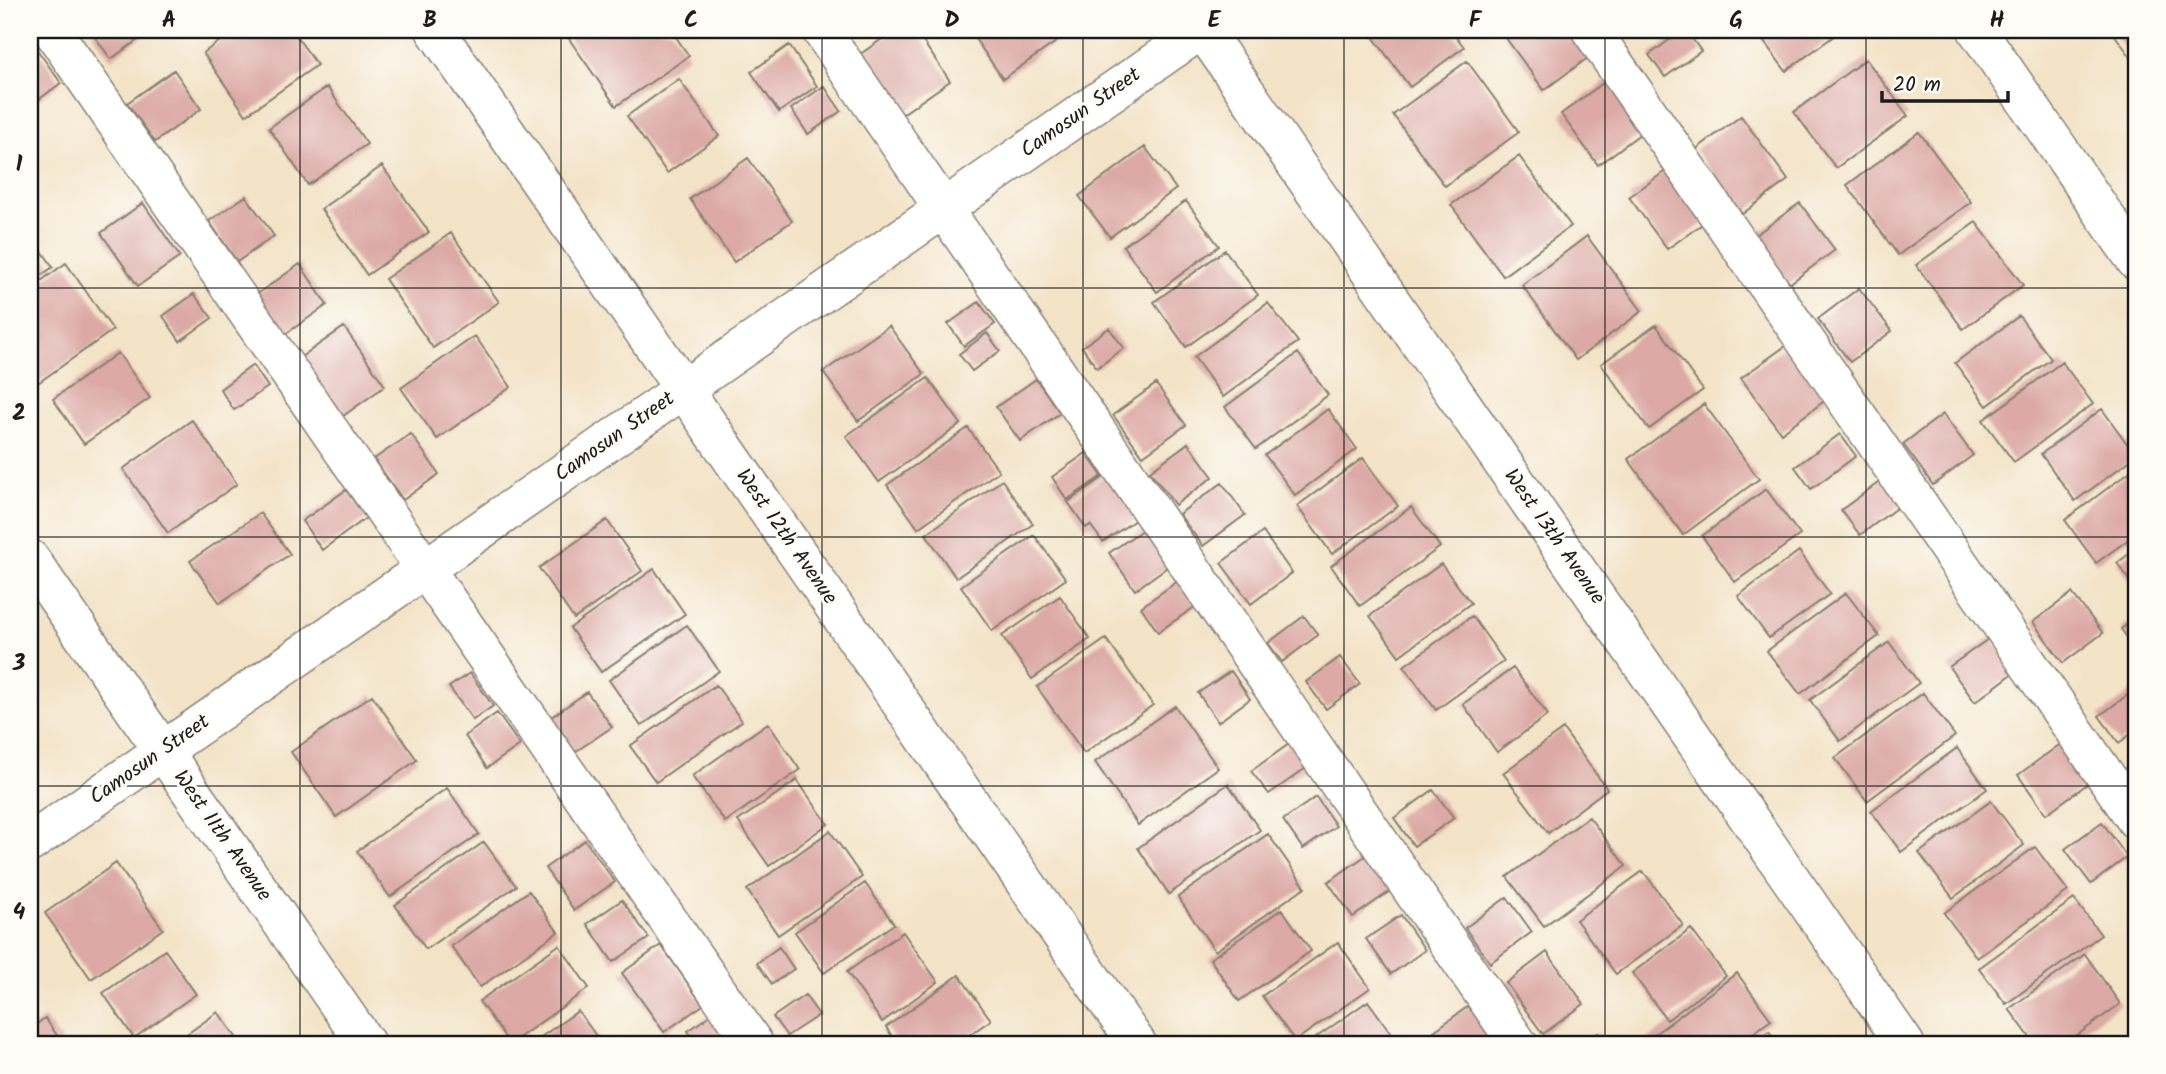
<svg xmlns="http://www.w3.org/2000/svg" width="2166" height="1074" font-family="Kalam,sans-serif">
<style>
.building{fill:#dca9a4}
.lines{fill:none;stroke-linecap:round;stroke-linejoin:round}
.minor-casing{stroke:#888072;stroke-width:41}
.minor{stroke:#fff;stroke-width:38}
.grid{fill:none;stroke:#1c1c1c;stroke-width:2;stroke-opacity:0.55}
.labels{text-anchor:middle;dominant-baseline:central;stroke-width:6;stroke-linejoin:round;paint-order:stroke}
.street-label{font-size:21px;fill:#1c1c1c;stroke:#fdfcf7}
.neatline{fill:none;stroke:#1c1c1c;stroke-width:2.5}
.grid-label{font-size:23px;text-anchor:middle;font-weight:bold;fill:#1c1c1c}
</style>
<rect width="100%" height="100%" fill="#fdfcf7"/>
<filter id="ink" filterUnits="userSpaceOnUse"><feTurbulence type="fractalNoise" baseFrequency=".0143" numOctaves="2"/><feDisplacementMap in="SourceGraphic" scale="14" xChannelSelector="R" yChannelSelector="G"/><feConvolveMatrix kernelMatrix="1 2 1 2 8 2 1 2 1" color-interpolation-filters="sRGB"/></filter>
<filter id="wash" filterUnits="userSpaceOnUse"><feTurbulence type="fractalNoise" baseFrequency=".00686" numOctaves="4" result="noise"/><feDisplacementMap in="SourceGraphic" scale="28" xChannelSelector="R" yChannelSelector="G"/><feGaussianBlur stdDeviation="1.57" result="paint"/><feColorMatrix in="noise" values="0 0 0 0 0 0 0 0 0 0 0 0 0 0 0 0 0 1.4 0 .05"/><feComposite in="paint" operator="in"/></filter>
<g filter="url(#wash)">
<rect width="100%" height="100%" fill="#f3e3c7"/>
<g id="blocks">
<path class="building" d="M 96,30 L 143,30 L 146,34 L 111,59 L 92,33 Z
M 236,30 L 292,30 L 317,65 L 246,115 L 203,53 Z
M 576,30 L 671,30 L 689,56 L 616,106 L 567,36 Z
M 895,30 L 915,30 L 950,81 L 901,115 L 859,55 Z
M 969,30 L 1073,30 L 1003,79 Z
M 1368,30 L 1451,30 L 1464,47 L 1410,87 Z
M 1500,30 L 1570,30 L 1589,57 L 1544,90 Z
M 1683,30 L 1686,30 L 1701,51 L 1665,77 L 1649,55 Z
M 1755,30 L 1842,30 L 1786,71 Z
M 2111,30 L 2136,30 L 2136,64 Z
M 33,44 L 61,83 L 30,106 L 30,46 Z
M 789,45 L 817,86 L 779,112 L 751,72 Z
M 1866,59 L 1908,116 L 1836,168 L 1794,112 Z
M 1467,61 L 1519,132 L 1445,186 L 1393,115 Z
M 174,70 L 201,109 L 155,142 L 127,103 Z
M 679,79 L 719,136 L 667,173 L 627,116 Z
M 1607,80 L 1644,131 L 1598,165 L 1561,114 Z
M 824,86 L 841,111 L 808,134 L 791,109 Z
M 327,87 L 367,144 L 308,185 L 269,128 Z
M 1741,116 L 1788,180 L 1742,214 L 1695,150 Z
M 1919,132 L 1971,202 L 1898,255 L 1847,185 Z
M 1145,147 L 1176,189 L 1110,237 L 1079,196 Z
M 1519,156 L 1571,226 L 1503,276 L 1451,205 Z
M 748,158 L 792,221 L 734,262 L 690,199 Z
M 382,166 L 429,232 L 367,275 L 321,209 Z
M 1667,170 L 1705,222 L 1667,249 L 1629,197 Z
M 246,196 L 274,236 L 237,262 L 209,221 Z
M 1186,201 L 1219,246 L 1157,292 L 1123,246 Z
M 143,203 L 180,257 L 138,286 L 101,233 Z
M 1800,203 L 1835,250 L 1789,284 L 1754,236 Z
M 1976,222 L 2023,285 L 1963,329 L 1916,265 Z
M 451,233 L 499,302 L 433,348 L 385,279 Z
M 30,234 L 53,267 L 30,283 Z
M 1587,236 L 1642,311 L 1576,360 L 1522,285 Z
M 1225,250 L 1258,295 L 1186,347 L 1154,302 Z
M 66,263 L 113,330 L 35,385 L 30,378 L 30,289 Z
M 300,264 L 327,305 L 284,335 L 256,295 Z
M 1859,288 L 1892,331 L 1850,362 L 1818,319 Z
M 194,294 L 212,318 L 180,341 L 163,316 Z
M 979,302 L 995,324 L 964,346 L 948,324 Z
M 1268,303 L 1298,342 L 1223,397 L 1194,357 Z
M 2019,316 L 2051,359 L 1987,406 L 1955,363 Z
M 1656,325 L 1703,390 L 1649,429 L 1601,364 Z
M 889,326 L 924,374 L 858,421 L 823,372 Z
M 344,327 L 385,386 L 343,416 L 301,357 Z
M 1109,328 L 1124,348 L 1097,368 L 1082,347 Z
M 987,333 L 1000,351 L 972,371 L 959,354 Z
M 475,336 L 511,387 L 437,439 L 401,388 Z
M 1787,345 L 1827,399 L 1781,433 L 1741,378 Z
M 118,353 L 150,398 L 84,444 L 53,399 Z
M 1298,353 L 1328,395 L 1256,449 L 1225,407 Z
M 2062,362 L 2093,404 L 2014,462 L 1983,420 Z
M 253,365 L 268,387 L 234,410 L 220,389 Z
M 928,378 L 961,424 L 879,482 L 846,436 Z
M 1036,379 L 1060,413 L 1020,441 L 996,407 Z
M 1156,384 L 1186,425 L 1143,456 L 1113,415 Z
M 1704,404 L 1759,479 L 1683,535 L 1628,459 Z
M 1328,409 L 1357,449 L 1295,495 L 1265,455 Z
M 2102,409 L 2136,456 L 2075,501 L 2041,454 Z
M 1943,414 L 1973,455 L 1933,485 L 1903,444 Z
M 192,420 L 237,484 L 168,533 L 123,469 Z
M 968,428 L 999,471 L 918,528 L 887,485 Z
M 411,434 L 439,474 L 403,500 L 374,459 Z
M 1840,434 L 1856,456 L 1811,489 L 1795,467 Z
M 1188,443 L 1213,477 L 1175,505 L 1150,471 Z
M 1086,453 L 1102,476 L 1067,500 L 1052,477 Z
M 1363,458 L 1398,506 L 1332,554 L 1297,506 Z
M 2136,467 L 2136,534 L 2096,563 L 2065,520 Z
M 1107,475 L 1138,518 L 1103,542 L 1090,525 L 1086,528 L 1068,502 Z
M 1885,478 L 1903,503 L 1860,535 L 1841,510 Z
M 1002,480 L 1033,524 L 956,578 L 926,534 Z
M 1222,483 L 1245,515 L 1203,546 L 1179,514 Z
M 1766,489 L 1800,535 L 1735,582 L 1702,536 Z
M 346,490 L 366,518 L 322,550 L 302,521 Z
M 1411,507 L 1440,547 L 1360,606 L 1331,566 Z
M 260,513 L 290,554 L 220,603 L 190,561 Z
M 607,520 L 642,571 L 574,619 L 539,568 Z
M 1145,528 L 1170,565 L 1135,590 L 1109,553 Z
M 1263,532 L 1292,573 L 1251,604 L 1221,563 Z
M 1034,535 L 1066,579 L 992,631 L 961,586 Z
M 2136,549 L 2136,588 L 2117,563 Z
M 1799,551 L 1830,594 L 1769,638 L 1738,596 Z
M 1441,564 L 1471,603 L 1399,656 L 1370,616 Z
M 654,569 L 685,614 L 601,672 L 570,628 Z
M 1178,581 L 1196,606 L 1158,632 L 1141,607 Z
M 1846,593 L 1879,636 L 1800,694 L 1767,651 Z
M 2072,593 L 2103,633 L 2063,663 L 2033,622 Z
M 1060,596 L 1090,639 L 1032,679 L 1002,636 Z
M 1304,616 L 1318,635 L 1282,662 L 1268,643 Z
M 1472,616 L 1504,661 L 1436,710 L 1404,666 Z
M 2136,618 L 2136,650 L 2121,629 Z
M 687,625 L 719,671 L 641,726 L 609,680 Z
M 1991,637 L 2016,671 L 1975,702 L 1949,667 Z
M 1106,639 L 1153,705 L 1084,753 L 1037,687 Z
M 1889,642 L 1919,683 L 1840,741 L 1810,700 Z
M 1340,657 L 1360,684 L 1326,709 L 1306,682 Z
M 1513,668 L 1548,715 L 1497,752 L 1463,704 Z
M 1231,671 L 1250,699 L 1218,722 L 1198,693 Z
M 470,673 L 493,706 L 473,720 L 449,687 Z
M 716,685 L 742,721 L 656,782 L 630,746 Z
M 2133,691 L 2136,696 L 2136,730 L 2119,743 L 2099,716 Z
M 587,692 L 612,727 L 575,752 L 550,718 Z
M 1923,693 L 1955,736 L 1867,801 L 1835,758 Z
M 372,695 L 417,760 L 336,817 L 291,752 Z
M 1175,706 L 1218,768 L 1138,825 L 1095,762 Z
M 497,713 L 520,745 L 487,768 L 465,736 Z
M 768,723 L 800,770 L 725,822 L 692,776 Z
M 1563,729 L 1607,789 L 1548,833 L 1503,773 Z
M 1292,742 L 1309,766 L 1269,794 L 1251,771 Z
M 2062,743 L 2090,782 L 2046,814 L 2018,775 Z
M 1957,748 L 1987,789 L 1901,852 L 1871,811 Z
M 797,780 L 828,824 L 769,866 L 738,821 Z
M 1228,784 L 1260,830 L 1169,894 L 1138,848 Z
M 447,788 L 479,834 L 390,897 L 357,851 Z
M 1433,790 L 1454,818 L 1414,846 L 1394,818 Z
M 1316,797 L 1336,826 L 1303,849 L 1283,820 Z
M 1991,801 L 2024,845 L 1953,898 L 1919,853 Z
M 1589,817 L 1626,866 L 1544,926 L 1507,877 Z
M 2102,822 L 2127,857 L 2091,884 L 2065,849 Z
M 830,831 L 862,877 L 778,935 L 747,890 Z
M 1268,834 L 1305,887 L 1215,951 L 1178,897 Z
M 585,840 L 615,882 L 574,910 L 545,868 Z
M 484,842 L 516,886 L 426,949 L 395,905 Z
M 2035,847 L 2068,891 L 1977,958 L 1944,913 Z
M 1371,852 L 1396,887 L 1353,917 L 1328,882 Z
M 116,863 L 163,929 L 91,979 L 45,913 Z
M 1643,871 L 1683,925 L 1616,974 L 1576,920 Z
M 865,883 L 894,924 L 824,973 L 795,932 Z
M 529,891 L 558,932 L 480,987 L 451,946 Z
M 1507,897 L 1532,932 L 1490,963 L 1465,928 Z
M 2074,899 L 2101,935 L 2006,1004 L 1979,968 Z
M 622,900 L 649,938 L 613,962 L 587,924 Z
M 1282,909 L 1311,951 L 1239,1001 L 1210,959 Z
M 1401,915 L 1425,950 L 1391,974 L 1366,939 Z
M 1691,929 L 1726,976 L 1667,1020 L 1632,973 Z
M 903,932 L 938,982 L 882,1022 L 847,972 Z
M 1338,942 L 1370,988 L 1295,1041 L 1262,996 Z
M 559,945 L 589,988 L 510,1044 L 479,1001 Z
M 661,945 L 703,1005 L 664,1032 L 622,973 Z
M 779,947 L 794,969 L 772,984 L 757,963 Z
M 165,950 L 196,994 L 134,1038 L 103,993 Z
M 1547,952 L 1584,1004 L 1543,1034 L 1506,983 Z
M 2085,954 L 2120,1004 L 2065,1044 L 2035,1044 L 2009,1009 Z
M 1737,973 L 1771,1020 L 1738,1044 L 1646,1044 L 1644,1042 Z
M 959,975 L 991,1020 L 956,1044 L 897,1044 L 886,1027 Z
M 805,995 L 819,1015 L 787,1036 L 773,1017 Z
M 1368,1001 L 1399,1044 L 1307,1044 Z
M 1470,1005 L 1495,1041 L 1491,1044 L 1437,1044 L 1430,1034 Z
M 578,1011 L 602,1044 L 531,1044 Z
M 218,1012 L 241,1044 L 173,1044 Z
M 712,1014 L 729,1038 L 721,1044 L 697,1044 L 688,1031 Z
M 45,1018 L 63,1044 L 30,1044 L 30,1029 Z
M 1769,1031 L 1778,1044 L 1752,1044 Z
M 1598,1033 L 1606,1044 L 1583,1044 Z"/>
</g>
</g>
<g filter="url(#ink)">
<use href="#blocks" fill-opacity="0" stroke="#888072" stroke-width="2"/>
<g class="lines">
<g class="minor-casing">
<path id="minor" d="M 52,30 L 754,1044
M 435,30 L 1137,1044
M 821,30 L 1518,1044
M 1203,30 L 1905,1044
M 1591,30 L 2136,820
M 1977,30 L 2136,261
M 30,559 L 366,1044
M 30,843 L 1201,30"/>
</g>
<use href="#minor" class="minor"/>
</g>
</g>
<path class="grid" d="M 300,30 L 300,1044M 561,30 L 561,1044M 822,30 L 822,1044M 1083,30 L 1083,1044M 1344,30 L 1344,1044M 1605,30 L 1605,1044M 1866,30 L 1866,1044M 30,288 L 2136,288M 30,537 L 2136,537M 30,786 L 2136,786"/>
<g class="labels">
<g class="street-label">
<text transform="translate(1081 113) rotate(-35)">Camosun Street</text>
<text transform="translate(615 437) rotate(-35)">Camosun Street</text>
<text transform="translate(786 537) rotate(55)">West 12th Avenue</text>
<text transform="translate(1554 537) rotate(55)">West 13th Avenue</text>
<text transform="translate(150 760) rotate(-35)">Camosun Street</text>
<text transform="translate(222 836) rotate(55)">West 11th Avenue</text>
</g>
</g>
<rect width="2166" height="1074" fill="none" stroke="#fdfcf7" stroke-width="77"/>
<path d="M1882 91v10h126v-10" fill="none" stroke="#1c1c1c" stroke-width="3.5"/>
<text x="1893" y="91" font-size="21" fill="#1c1c1c" stroke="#fdfcf7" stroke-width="5" paint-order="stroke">20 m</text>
<rect x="38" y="38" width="2090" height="998" class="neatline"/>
<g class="grid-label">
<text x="169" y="27">A</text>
<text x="430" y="27">B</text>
<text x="691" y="27">C</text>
<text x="952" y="27">D</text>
<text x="1214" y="27">E</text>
<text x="1475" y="27">F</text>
<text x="1736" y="27">G</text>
<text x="1997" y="27">H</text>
<text x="19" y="171">1</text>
<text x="19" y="420">2</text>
<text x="19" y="670">3</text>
<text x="19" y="919">4</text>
</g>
</svg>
